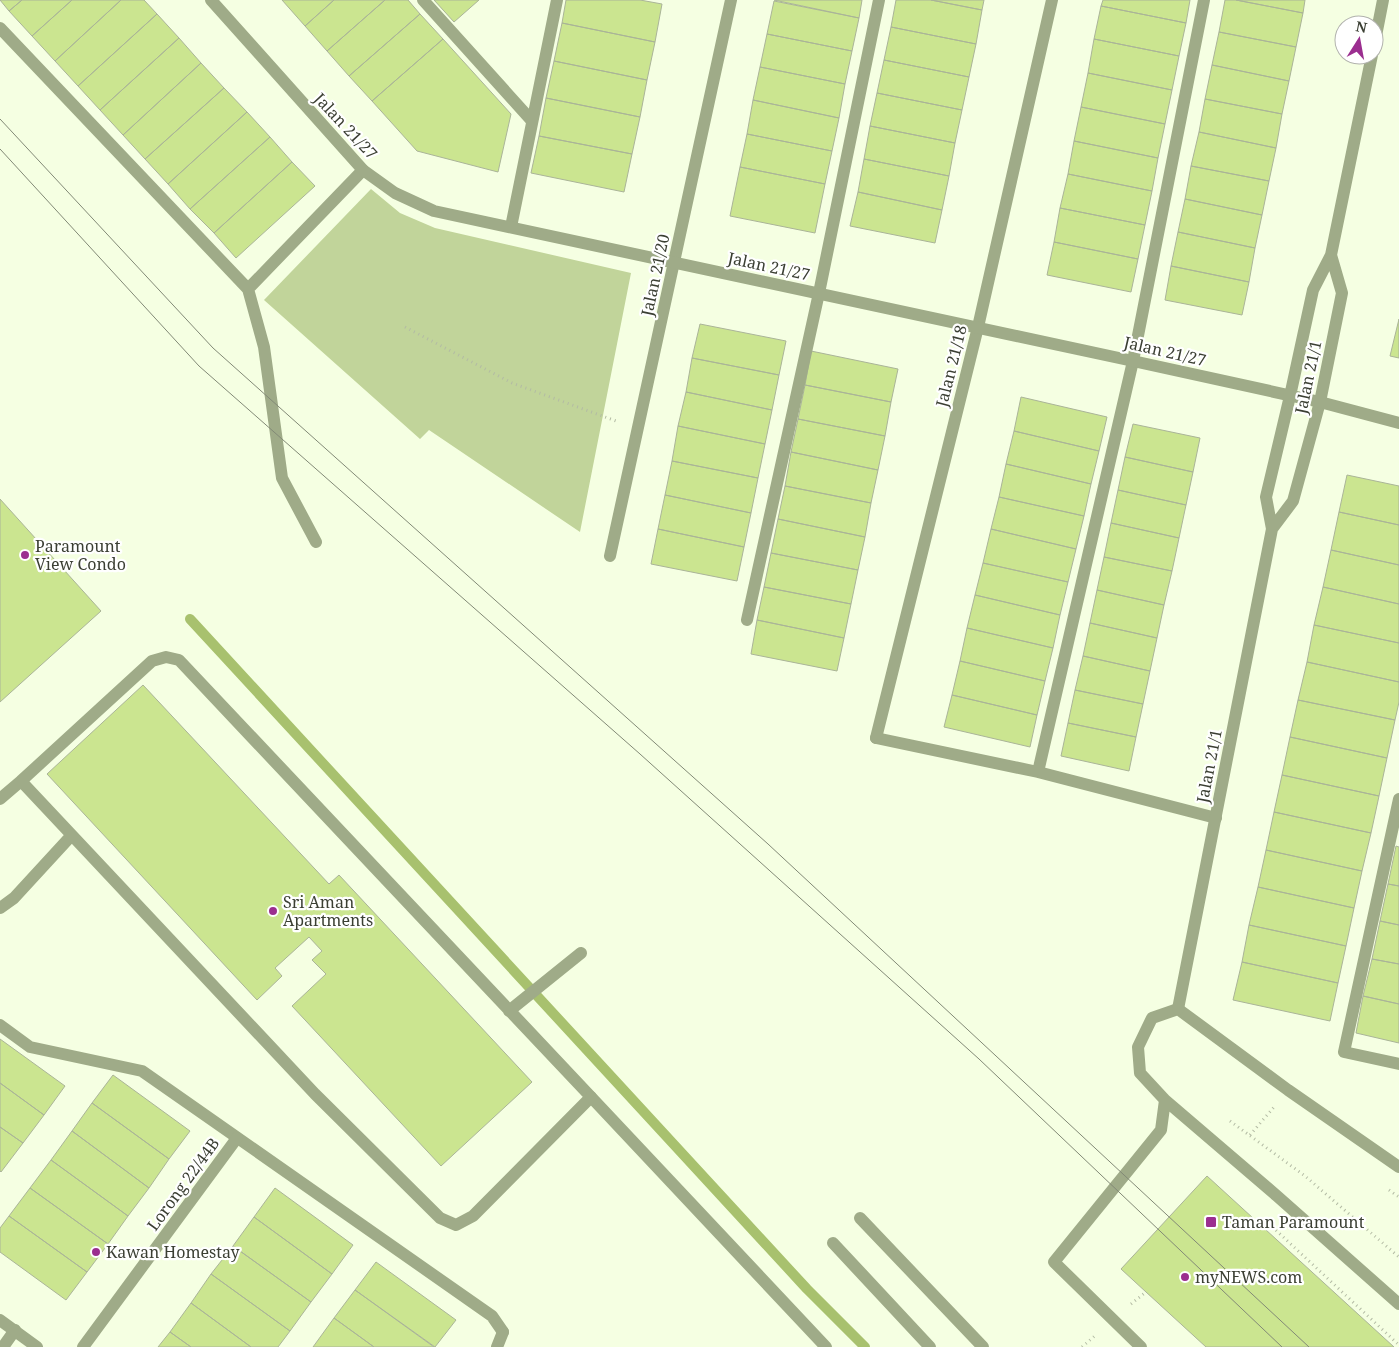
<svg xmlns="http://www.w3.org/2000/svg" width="1399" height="1347" font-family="'Noto Serif',serif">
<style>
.green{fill:#c1d49a}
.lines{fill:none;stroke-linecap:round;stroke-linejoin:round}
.stream{stroke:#a8c16e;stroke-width:10}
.building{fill:#cbe590;stroke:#aab498}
.path{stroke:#b3bba4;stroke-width:3;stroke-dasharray:1 4;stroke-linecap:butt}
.service{stroke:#9fab88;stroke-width:12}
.minor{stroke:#9fab88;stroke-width:12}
.tertiary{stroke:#9fab88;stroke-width:12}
.tram{stroke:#828976;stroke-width:1}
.poi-dot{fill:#9b2e8f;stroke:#fff;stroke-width:2}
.labels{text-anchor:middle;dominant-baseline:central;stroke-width:4.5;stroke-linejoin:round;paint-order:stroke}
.street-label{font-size:16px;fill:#3b3f33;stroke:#fff}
.poi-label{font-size:16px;fill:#3b3f33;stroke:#fff;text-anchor:start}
</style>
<rect width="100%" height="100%" fill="#f5ffe2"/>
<path class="green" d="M 371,189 L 400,213 L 435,228 L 631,273 L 580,532 L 429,430 L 420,439 L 264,300 Z"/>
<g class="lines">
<path class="stream" d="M 190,619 L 807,1289 L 865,1347"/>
</g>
<path class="building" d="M 0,0 L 22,0 L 9,11 Z
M 22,0 L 72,0 L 32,36 L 9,11 Z
M 72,0 L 121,0 L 55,61 L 32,36 Z
M 121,0 L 144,0 L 157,14 L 78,86 L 55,61 Z
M 282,0 L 334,0 L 305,26 Z
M 334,0 L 385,0 L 327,51 L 305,26 Z
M 385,0 L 408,0 L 420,14 L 349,76 L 327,51 Z
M 434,0 L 479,0 L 454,22 Z
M 566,0 L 640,0 L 662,4 L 655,42 L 562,23 Z
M 774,0 L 862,0 L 859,18 Z
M 896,0 L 931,0 L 982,10 L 976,44 L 891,27 Z
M 931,0 L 984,0 L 982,10 Z
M 1103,0 L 1190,0 L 1186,23 L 1101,6 Z
M 1225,0 L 1236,0 L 1303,13 L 1296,47 L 1219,32 Z
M 1236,0 L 1305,0 L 1303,13 Z
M 774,1 L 859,18 L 852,51 L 767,34 Z
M 1101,6 L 1186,23 L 1179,56 L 1094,39 Z
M 157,14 L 179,38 L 100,110 L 78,86 Z
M 420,14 L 443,39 L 372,101 L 349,76 Z
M 562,23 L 655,42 L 647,80 L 554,61 Z
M 891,27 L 976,44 L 969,77 L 884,60 Z
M 1219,32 L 1296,47 L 1289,81 L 1212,65 Z
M 767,34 L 852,51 L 845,84 L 760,67 Z
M 179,38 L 201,63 L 123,135 L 100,110 Z
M 443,39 L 511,114 L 498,172 L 417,151 L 372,101 Z
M 1094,39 L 1179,56 L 1172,90 L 1088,73 Z
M 884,60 L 969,77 L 962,110 L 877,93 Z
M 554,61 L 647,80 L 640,117 L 546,98 Z
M 201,63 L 224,88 L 145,159 L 123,135 Z
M 1212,65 L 1289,81 L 1282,114 L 1205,99 Z
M 760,67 L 845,84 L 839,118 L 753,100 Z
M 1088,73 L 1172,90 L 1165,124 L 1081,107 Z
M 224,88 L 247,112 L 168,184 L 145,159 Z
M 877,93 L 962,110 L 955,143 L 870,126 Z
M 546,98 L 640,117 L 632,154 L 539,136 Z
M 1205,99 L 1282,114 L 1276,148 L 1199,132 Z
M 753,100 L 839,118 L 832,151 L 747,134 Z
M 1081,107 L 1165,124 L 1158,158 L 1074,141 Z
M 247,112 L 270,137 L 190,209 L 168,184 Z
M 870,126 L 955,143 L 949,176 L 864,159 Z
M 1199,132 L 1276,148 L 1269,181 L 1191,166 Z
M 747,134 L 832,151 L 825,184 L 740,167 Z
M 539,136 L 632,154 L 624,192 L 531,173 Z
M 270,137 L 292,162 L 214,233 L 190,209 Z
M 1074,141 L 1158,158 L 1152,191 L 1068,174 Z
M 864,159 L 949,176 L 942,210 L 858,192 Z
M 292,162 L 315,186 L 236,258 L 214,233 Z
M 1191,166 L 1269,181 L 1262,215 L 1185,199 Z
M 740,167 L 825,184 L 815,233 L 730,216 Z
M 1068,174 L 1152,191 L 1145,225 L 1060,208 Z
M 858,192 L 942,210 L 935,243 L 850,226 Z
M 1185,199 L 1262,215 L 1255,248 L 1178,232 Z
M 1060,208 L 1145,225 L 1138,259 L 1054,242 Z
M 1178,232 L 1255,248 L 1249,282 L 1171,266 Z
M 1054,242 L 1138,259 L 1131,292 L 1047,275 Z
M 1171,266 L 1249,282 L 1242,315 L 1165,300 Z
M 1399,319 L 1399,358 L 1390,356 Z
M 700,324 L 786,341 L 779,375 L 692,358 Z
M 811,351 L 898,369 L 891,402 L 805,385 Z
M 692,358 L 779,375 L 772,410 L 686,392 Z
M 805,385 L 891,402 L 885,436 L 798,419 Z
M 686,392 L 772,410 L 765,444 L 678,426 Z
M 1021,397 L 1107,417 L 1099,451 L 1014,431 Z
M 798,419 L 885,436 L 878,470 L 791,452 Z
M 1133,424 L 1200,438 L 1193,472 L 1125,457 Z
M 678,426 L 765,444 L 758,478 L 672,461 Z
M 1014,431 L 1099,451 L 1091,484 L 1006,464 Z
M 791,452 L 878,470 L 871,503 L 785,486 Z
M 1125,457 L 1193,472 L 1186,505 L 1118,490 Z
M 672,461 L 758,478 L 751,513 L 665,495 Z
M 1006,464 L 1091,484 L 1084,516 L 999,497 Z
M 1347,475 L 1399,486 L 1399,525 L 1339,512 Z
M 785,486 L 871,503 L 865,537 L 778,519 Z
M 1118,490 L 1186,505 L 1179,538 L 1111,523 Z
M 665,495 L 751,513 L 744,547 L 658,529 Z
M 999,497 L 1084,516 L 1076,549 L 991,529 Z
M 0,499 L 101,611 L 0,702 Z
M 1339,512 L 1399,525 L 1399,565 L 1331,550 Z
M 778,519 L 865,537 L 858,570 L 771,553 Z
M 1111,523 L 1179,538 L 1172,571 L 1104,557 Z
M 658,529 L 744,547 L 737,581 L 651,564 Z
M 991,529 L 1076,549 L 1068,582 L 983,563 Z
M 1331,550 L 1399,565 L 1399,604 L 1323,587 Z
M 771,553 L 858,570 L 851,604 L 764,587 Z
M 1104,557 L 1172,571 L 1164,605 L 1097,590 Z
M 983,563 L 1068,582 L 1060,615 L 975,595 Z
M 764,587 L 851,604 L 844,638 L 757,620 Z
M 1323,587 L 1399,604 L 1399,643 L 1314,625 Z
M 1097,590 L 1164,605 L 1157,638 L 1090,623 Z
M 975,595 L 1060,615 L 1053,648 L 967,628 Z
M 757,620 L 844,638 L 837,671 L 751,654 Z
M 1090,623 L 1157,638 L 1150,671 L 1083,656 Z
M 1314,625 L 1399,643 L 1399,682 L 1307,662 Z
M 967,628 L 1053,648 L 1045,681 L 960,661 Z
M 1083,656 L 1150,671 L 1143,704 L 1075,690 Z
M 960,661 L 1045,681 L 1037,715 L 952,695 Z
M 1307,662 L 1399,682 L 1399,702 L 1395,720 L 1298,700 Z
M 143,685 L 329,884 L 339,875 L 532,1082 L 441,1166 L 292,1006 L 326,974 L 312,960 L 322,951 L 309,937 L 275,968 L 282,976 L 257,1000 L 47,774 Z
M 1075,690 L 1143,704 L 1136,737 L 1068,723 Z
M 952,695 L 1037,715 L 1030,747 L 944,727 Z
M 1298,700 L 1395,720 L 1387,758 L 1290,737 Z
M 1068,723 L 1136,737 L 1129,771 L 1061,756 Z
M 1290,737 L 1387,758 L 1379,796 L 1282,775 Z
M 1282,775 L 1379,796 L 1371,833 L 1274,812 Z
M 1274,812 L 1371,833 L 1362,871 L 1266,850 Z
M 1396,846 L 1399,847 L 1399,886 L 1388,884 Z
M 1266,850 L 1362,871 L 1354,908 L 1258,887 Z
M 1388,884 L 1399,886 L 1399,925 L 1380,921 Z
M 1258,887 L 1354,908 L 1346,946 L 1249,925 Z
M 1380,921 L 1399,925 L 1399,964 L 1372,959 Z
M 1249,925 L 1346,946 L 1338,983 L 1242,962 Z
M 1372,959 L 1399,964 L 1399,1004 L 1363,996 Z
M 1242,962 L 1338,983 L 1330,1021 L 1233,1000 Z
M 1363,996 L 1399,1004 L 1399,1043 L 1356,1033 Z
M 0,1039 L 65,1086 L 44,1115 L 0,1083 Z
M 113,1075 L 190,1131 L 169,1159 L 92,1103 Z
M 0,1083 L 44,1115 L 23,1143 L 0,1127 Z
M 92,1103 L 169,1159 L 149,1188 L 72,1131 Z
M 0,1127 L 23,1143 L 1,1172 L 0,1171 Z
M 72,1131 L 149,1188 L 128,1216 L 51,1160 Z
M 51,1160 L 128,1216 L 108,1244 L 30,1188 Z
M 1207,1176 L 1394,1347 L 1206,1347 L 1146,1292 L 1121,1269 Z
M 30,1188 L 108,1244 L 87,1272 L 9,1216 Z
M 275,1188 L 353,1245 L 332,1274 L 254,1217 Z
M 9,1216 L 87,1272 L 66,1300 L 0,1252 L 0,1228 Z
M 254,1217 L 332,1274 L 311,1302 L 233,1246 Z
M 233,1246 L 311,1302 L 290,1331 L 211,1274 Z
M 376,1262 L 456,1320 L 435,1347 L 355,1290 Z
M 211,1274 L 290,1331 L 278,1347 L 251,1347 L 191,1303 Z
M 355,1290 L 434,1347 L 374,1347 L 334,1318 Z
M 191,1303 L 251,1347 L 191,1347 L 170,1332 Z
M 334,1318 L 374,1347 L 313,1347 Z
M 170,1332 L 191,1347 L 158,1347 Z"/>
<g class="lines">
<path class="path" d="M 405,327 L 512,383 L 616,421
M 1230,1121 L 1305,1176 L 1399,1257
M 1250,1135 L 1274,1107
M 1389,1190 L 1399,1197
M 1265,1220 L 1399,1345
M 1131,1304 L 1146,1292
M 1082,1347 L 1097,1334"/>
<path class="service" d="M 423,0 L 532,121
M 0,28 L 248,289 L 363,170
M 511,227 L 557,0
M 248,289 L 264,347 L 282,478 L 316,542
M 747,620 L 819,293 L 879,0
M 166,657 L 179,660 L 591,1097 L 473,1216 L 456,1225 L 440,1218 L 315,1094 L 21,781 L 152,661 Z
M 876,738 L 1038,772 L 1216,818
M 1038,772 L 1133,361 L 1204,0
M 0,799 L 21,781
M 1399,799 L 1344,1052 L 1399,1064
M 0,908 L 14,898 L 71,836
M 509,1011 L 581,953
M 0,1025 L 30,1047 L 142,1071 L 492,1316 L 503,1332
M 1399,1167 L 1288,1090 L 1178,1009 L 1152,1018 L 1138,1047 L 1140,1073 L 1165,1100 L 1277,1196 L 1399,1304
M 860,1218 L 983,1347
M 833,1243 L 930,1347
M 3,1347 L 15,1330
M 1141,1347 L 1054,1262 L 1161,1130 L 1165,1100"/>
<path class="minor" d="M 1272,529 L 1293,501 L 1320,402
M 610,556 L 731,0
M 876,738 L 978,327 L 1052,0
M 1178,1009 L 1272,529 L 1266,497 L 1290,396
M 591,1097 L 826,1347
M 0,1320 L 37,1347
M 83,1347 L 237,1138
M 497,1347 L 503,1332"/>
<path class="tertiary" d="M 211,0 L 363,170 L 395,193 L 434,211 L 1133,361 L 1320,402 L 1399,423
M 1374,46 L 1383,0
M 1290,396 L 1313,290 L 1331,255 L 1372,55
M 1320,402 L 1342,293 L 1331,255"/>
<path class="tram" d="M 0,119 L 213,348 L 768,844 L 1309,1347
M 0,149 L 199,366 L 640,754 L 979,1059 L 1282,1347"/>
</g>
<g class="poi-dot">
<circle cx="25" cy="555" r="5"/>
<circle cx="273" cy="911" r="5"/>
<rect x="1205" y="1216" width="12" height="12" rx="2.5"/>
<circle cx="96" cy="1252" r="5"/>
<circle cx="1185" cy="1277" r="5"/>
</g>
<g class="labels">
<g class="street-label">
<text transform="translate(346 126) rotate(47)">Jalan 21/27</text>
<text transform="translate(769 266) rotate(12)">Jalan 21/27</text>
<text transform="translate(655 275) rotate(-78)">Jalan 21/20</text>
<text transform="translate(1165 351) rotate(13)">Jalan 21/27</text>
<text transform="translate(951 366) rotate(-76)">Jalan 21/18</text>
<text transform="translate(1308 377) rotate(-78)">Jalan 21/1</text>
<text transform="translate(1209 766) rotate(-79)">Jalan 21/1</text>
<text transform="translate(183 1184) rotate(-54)">Lorong 22/44B</text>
</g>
<g class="poi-label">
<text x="35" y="546">Paramount<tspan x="35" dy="18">View Condo</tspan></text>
<text x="283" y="902">Sri Aman<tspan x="283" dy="18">Apartments</tspan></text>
<text x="1222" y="1222">Taman Paramount</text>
<text x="106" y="1252">Kawan Homestay</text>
<text x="1195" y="1277">myNEWS.com</text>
</g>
</g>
<g transform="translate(1359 40) rotate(11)"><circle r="24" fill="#ffffff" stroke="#b1b2ad"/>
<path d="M0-4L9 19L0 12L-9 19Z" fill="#9b2e8f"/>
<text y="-8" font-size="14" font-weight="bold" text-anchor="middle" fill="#3b3f33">N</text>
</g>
</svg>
